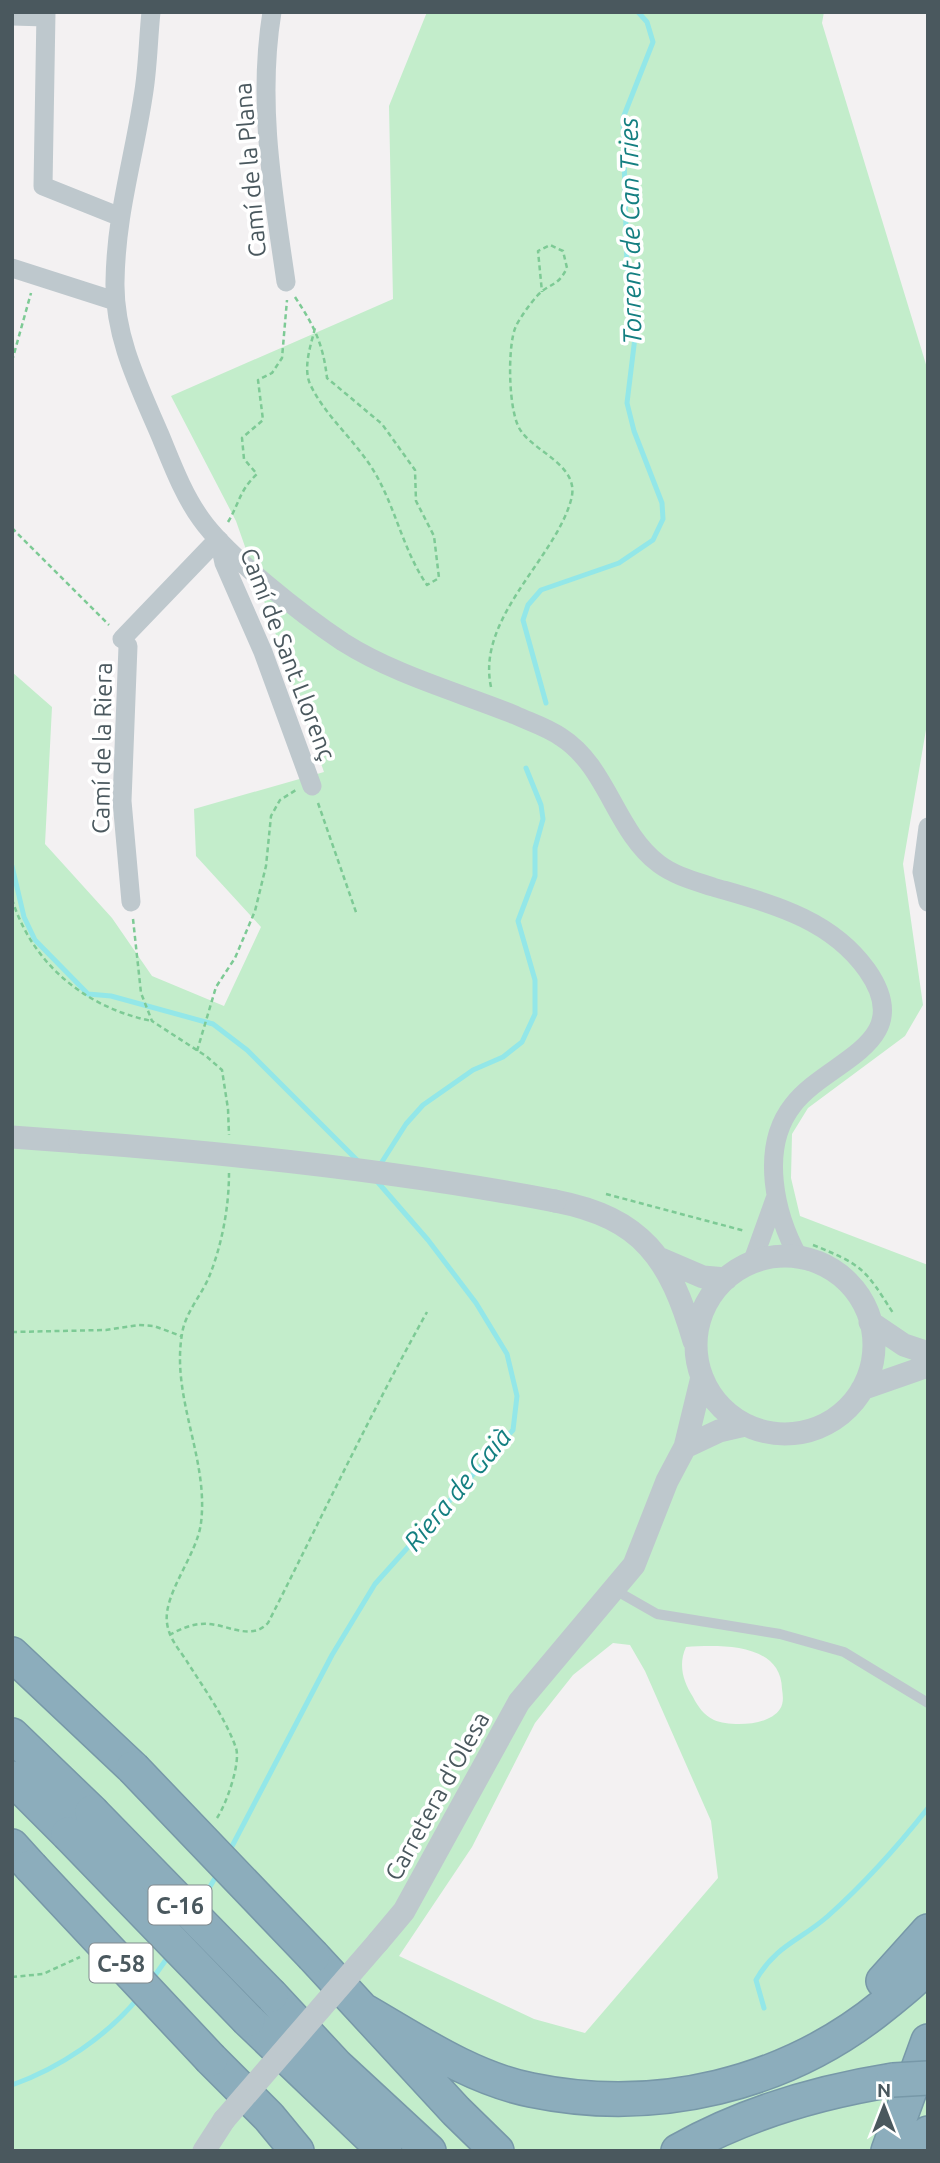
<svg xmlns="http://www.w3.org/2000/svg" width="940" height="2163" font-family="Ubuntu,sans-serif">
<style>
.green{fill:#c3edcb;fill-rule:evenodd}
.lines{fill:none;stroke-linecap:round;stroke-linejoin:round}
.stream{stroke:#93e7e8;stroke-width:5}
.motorway-casing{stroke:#7798a8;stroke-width:36}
.path{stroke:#7dca95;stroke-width:2.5;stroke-dasharray:5 3.5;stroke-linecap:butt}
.service{stroke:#bec8cd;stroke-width:10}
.minor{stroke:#bec8cd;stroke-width:19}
.tertiary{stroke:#bec8cd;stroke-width:23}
.motorway{stroke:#8cadbc;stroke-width:33}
.motorway-bridge-casing{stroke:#7798a8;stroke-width:36;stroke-linecap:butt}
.tertiary-bridge{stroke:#bec8cd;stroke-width:23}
.motorway-bridge{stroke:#8cadbc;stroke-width:33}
.labels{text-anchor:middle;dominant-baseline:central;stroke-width:7;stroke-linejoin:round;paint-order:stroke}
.shield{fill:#fff;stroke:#808a8e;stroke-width:2}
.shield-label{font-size:23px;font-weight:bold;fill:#4a585e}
.street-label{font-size:24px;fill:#4a585e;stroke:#fff}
.water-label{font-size:26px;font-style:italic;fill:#147f81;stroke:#fff}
</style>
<rect width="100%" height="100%" fill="#f3f1f2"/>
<path class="green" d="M 427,12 L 824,12 L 822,23 L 928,371 L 928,718 L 903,864 L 923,1005 L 905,1036 L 808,1108 L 792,1134 L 791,1178 L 800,1216 L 928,1265 L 928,2151 L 12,2151 L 12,672 L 52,707 L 45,844 L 112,918 L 152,976 L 224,1006 L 261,927 L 196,856 L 194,809 L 324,772 L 236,521 L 171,396 L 393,299 L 389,106 ZM 613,1643 L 630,1645 L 645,1671 L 711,1821 L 718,1878 L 585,2033 L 534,2019 L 399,1956 L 472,1847 L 535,1723 L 573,1675 ZM 686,1647 C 719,1645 781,1642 782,1689 C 783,1696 784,1703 780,1709 C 769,1726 731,1727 714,1720 C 704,1715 698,1707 693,1697 C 683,1681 678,1665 686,1647 Z"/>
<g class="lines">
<path class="stream" d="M 546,703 L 523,620 L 528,605 L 541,590 L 619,563 L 653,540 L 663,519 L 662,503 L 634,431 L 627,403 L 636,329 L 627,268 L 623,118 L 653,42 L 647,22 L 638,12
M 12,866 L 24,917 L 35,940 L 88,994 L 111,996 L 213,1024 L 247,1050 L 359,1162
M 380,1165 L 406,1124 L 423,1105 L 473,1070 L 503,1057 L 522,1042 L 535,1014 L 535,980 L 518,921 L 535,876 L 535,848 L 543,819 L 541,805 L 526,768
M 229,1852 L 332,1655 L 375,1584 L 513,1430 L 517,1396 L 507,1354 L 476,1303 L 428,1240 L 375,1179
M 198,1907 L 218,1873
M 151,1981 L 170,1954
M 764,2008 L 756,1980 C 776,1945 801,1940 828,1916 C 865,1883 898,1846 928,1808
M 12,2085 C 60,2068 107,2036 139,1997"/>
<g class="motorway-casing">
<path id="motorway" d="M 12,1654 L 133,1768
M 12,1735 L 92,1812
M 12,1778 L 68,1834
M 12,1846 L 31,1867
M 313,1956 L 456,2111 L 497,2151
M 883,1981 L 928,1931
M 271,1995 L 336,2065 L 429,2151
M 365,2011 C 417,2041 471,2078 531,2090 C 656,2116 786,2085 884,2005 C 899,1993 915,1981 928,1966
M 248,2020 L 385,2151
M 211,2059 L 269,2117 L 297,2151
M 678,2151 C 745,2113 818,2092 893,2080
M 888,2151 L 928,2041
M 921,2151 L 928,2133"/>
</g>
<path class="path" d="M 295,297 C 314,326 323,343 327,378 L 382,424 L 415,470 L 416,501 L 434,536 L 439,578 L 427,585 C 403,550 396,509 375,473 C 357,442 326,417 311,386 C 302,369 311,345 315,328
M 12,361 L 31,293
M 228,522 C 240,502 239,491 257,474 L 244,459 L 242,438 L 263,420 L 258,380 L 272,373 L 282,358 L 287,300
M 12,528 L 109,625
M 491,687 C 476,618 555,559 571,500 C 581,466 536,453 521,431 C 508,414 507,345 516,326 C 521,316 530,304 537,296 C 550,282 557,288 567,268 L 563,251 L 550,245 L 538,251 L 542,292
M 318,803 L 357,915
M 12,899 C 32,964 86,1008 152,1021
M 133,919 L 141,993 L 152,1021 L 206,1056 L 222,1070 L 228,1109 L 229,1135
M 197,1051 L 216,987 L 235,958 L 255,911 L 266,866 L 271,816 L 280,800 L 296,790
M 606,1194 L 745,1231
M 813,1245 C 863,1265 865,1269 893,1313
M 12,1332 L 106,1330 L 139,1325 L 154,1326 L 181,1336
M 169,1635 C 179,1630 189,1625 200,1624 C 224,1621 249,1643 268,1623 C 321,1519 370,1414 427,1312
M 217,1818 C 226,1805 241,1763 236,1748 C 225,1717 203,1687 186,1660 C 178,1648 169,1638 167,1623 C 163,1594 197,1555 201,1523 C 209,1459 171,1398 182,1334 C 185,1313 201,1296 209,1277 C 222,1245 229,1207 229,1173
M 12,1977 L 43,1974 L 80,1957"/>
<path class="service" d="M 615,1590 L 657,1614 L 780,1634 L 844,1652 L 928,1703"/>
<path class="minor" d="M 46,12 L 43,186 L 118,216
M 151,12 C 148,40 148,69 143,97 C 133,162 116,214 115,282 C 114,337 139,386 160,435 C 172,464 183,494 201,519 C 227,556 304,616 343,642 C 395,675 458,692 515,715 C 530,722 547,727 561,737 C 608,767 615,831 659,864 C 675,876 695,881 713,887 C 771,904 830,918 867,970 C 919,1044 827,1060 793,1105 C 759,1148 775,1215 799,1258
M 272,12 C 257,103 273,192 286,282
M 12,16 L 46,17
M 12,268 L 115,301
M 219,540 L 224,563 L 263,652 L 312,786
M 122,639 L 218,539
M 128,646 L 122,801 L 131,902
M 928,827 L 922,872 L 928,902
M 752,1263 L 775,1199"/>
<path class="tertiary" d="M 12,1137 L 80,1142
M 555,1201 C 643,1218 670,1259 694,1341
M696 1345a89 89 0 1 1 178 0a89 89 0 1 1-178 0Z
M 661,1259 L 703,1277 L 726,1279
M 870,1322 L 904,1345 L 928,1353
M 862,1389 L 928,1366
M 685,1447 L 719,1431 L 745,1425
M 378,1942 L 404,1911 L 519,1702 L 634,1565 L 667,1481 L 685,1447 L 702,1377
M 204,2151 L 224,2120"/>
<use href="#motorway" class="motorway"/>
<g class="motorway-bridge-casing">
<path id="motorway-bridge" d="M 133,1768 L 313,1956
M 92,1812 L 271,1995
M 68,1834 L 248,2020
M 31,1867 L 211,2059
M 893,2080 L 928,2078"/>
</g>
<path class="tertiary-bridge" d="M 80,1142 C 240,1154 398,1171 555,1201
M 224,2120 L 378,1942"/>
<use href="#motorway-bridge" class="motorway-bridge"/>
</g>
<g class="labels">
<g class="shield">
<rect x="148.5" y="1885.5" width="63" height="39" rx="5"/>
<rect x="89.5" y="1943.5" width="63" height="39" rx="5"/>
</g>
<g class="shield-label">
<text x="180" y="1905">C-16</text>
<text x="121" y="1963">C-58</text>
</g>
<g class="street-label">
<text transform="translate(250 170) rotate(-95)">Camí de la Plana</text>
<text transform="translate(288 654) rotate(69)">Camí de Sant Llorenç</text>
<text transform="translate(102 748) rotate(-89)">Camí de la Riera</text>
<text transform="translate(437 1796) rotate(-61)">Carretera d'Olesa</text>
</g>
<g class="water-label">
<text transform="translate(630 231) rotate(-91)">Torrent de Can Tries</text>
<text transform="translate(457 1489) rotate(-50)">Riera de Gaià</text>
</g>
</g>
<rect width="940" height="2163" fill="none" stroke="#4a585e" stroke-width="28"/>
<g transform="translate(884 2107)" stroke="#ffffff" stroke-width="5" paint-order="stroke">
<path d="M0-5L12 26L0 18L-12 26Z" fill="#4a585e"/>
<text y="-10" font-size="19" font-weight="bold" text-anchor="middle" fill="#4a585e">N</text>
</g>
</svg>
